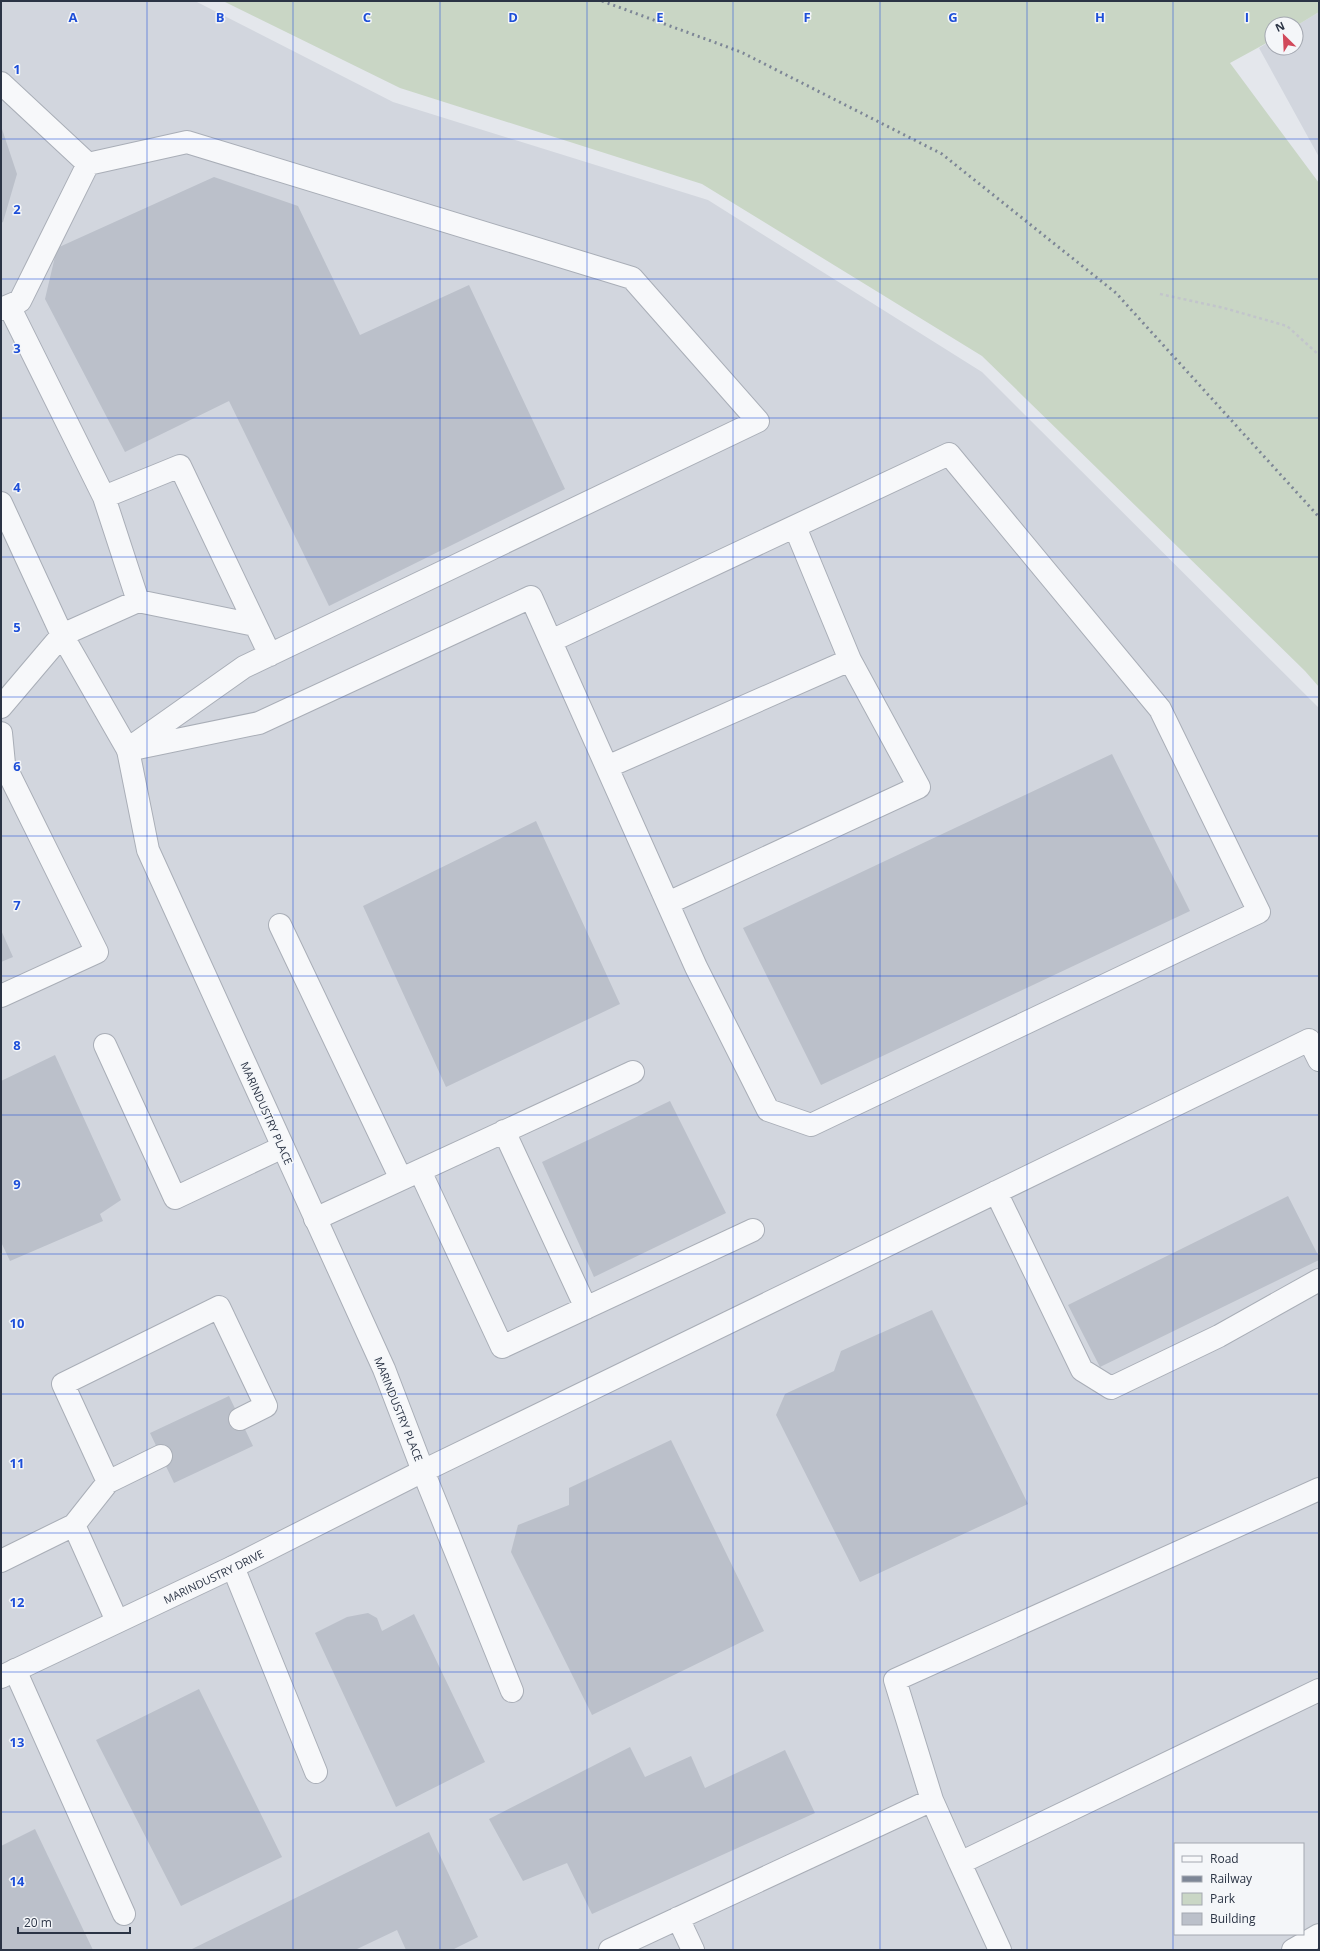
<svg xmlns="http://www.w3.org/2000/svg" width="1320" height="1951" font-family="'Open Sans',sans-serif">
<style>
.built{fill:#d2d6de;fill-rule:evenodd}
.green{fill:#c9d6c5}
.building{fill:#bbc0ca}
.lines{fill:none;stroke-linecap:round;stroke-linejoin:round}
.service-casing{stroke:#a9aeb7;stroke-width:24}
.minor-casing{stroke:#a9aeb7;stroke-width:24}
.path{stroke:#c2c5cb;stroke-width:2.5;stroke-dasharray:3 3;stroke-linecap:butt}
.service{stroke:#f7f8fa;stroke-width:22}
.minor{stroke:#f7f8fa;stroke-width:22}
.rail{stroke:#7d8696;stroke-width:3;stroke-dasharray:2 4;stroke-linecap:butt}
.grid{fill:none;stroke:#1d4ed8;stroke-width:1;stroke-opacity:0.55}
.labels{text-anchor:middle;dominant-baseline:central;stroke-width:3;stroke-linejoin:round;paint-order:stroke}
.street-label{font-size:11px;fill:#2b3445;stroke:#f4f6f9}
.grid-label{font-size:13px;text-anchor:middle;font-weight:bold;fill:#1d4ed8;stroke:#f4f6f9;stroke-width:3;stroke-linejoin:round;paint-order:stroke}
</style>
<rect width="100%" height="100%" fill="#e4e7ec"/>
<path class="built" d="M 1,1 L 195,1 L 393,102 L 708,200 L 982,372 L 1319,708 L 1319,1950 L 1,1950 ZM 1175,1844 L 1303,1844 L 1303,1934 L 1175,1934 Z
M 1319,12 L 1319,157 L 1259,48 L 1272,40 L 1272,48 L 1296,48 L 1296,26 Z"/>
<path class="green" d="M 223,1 L 1319,1 L 1319,12 L 1296,26 L 1296,24 L 1272,24 L 1272,40 L 1230,63 L 1319,183 L 1319,687 L 1305,671 L 982,356 L 702,184 L 400,88 Z"/>
<path class="building" d="M 1,126 L 17,174 L 3,222 L 1,223 Z
M 214,177 L 298,206 L 360,335 L 469,285 L 565,489 L 329,606 L 229,401 L 125,452 L 45,299 L 57,248 Z
M 1112,754 L 1190,911 L 821,1085 L 743,928 Z
M 536,821 L 620,1004 L 446,1087 L 363,906 Z
M 1,930 L 13,957 L 1,962 Z
M 55,1055 L 121,1200 L 100,1214 L 103,1221 L 10,1261 L 1,1242 L 1,1081 Z
M 670,1101 L 726,1213 L 594,1277 L 542,1162 Z
M 1288,1196 L 1319,1257 L 1319,1260 L 1100,1367 L 1068,1305 Z
M 932,1310 L 1028,1504 L 860,1582 L 776,1415 L 785,1394 L 834,1371 L 841,1351 Z
M 229,1396 L 253,1446 L 174,1483 L 150,1433 Z
M 671,1440 L 764,1631 L 592,1715 L 511,1552 L 518,1525 L 569,1505 L 569,1488 Z
M 368,1613 L 377,1618 L 382,1631 L 414,1614 L 485,1762 L 396,1807 L 315,1633 L 347,1617 Z
M 199,1689 L 282,1857 L 181,1906 L 96,1740 Z
M 630,1747 L 645,1777 L 691,1756 L 705,1788 L 785,1750 L 815,1813 L 592,1914 L 567,1863 L 523,1881 L 489,1819 Z
M 35,1829 L 93,1950 L 1,1950 L 1,1846 Z
M 429,1832 L 478,1937 L 452,1950 L 406,1950 L 397,1930 L 355,1950 L 190,1950 Z"/>
<g class="lines">
<g class="service-casing">
<path id="service" d="M 1,83 L 88,164 L 187,142 L 632,278 L 758,421 L 244,667 L 135,744
M 9,306 L 104,497 L 180,466 L 270,655
M 1,309 L 20,301 L 88,164
M 104,497 L 138,601
M 1,503 L 62,635 L 138,601 L 255,625
M 1,707 L 62,635 L 128,750
M 1,733 L 4,764 L 97,952 L 1,996
M 128,750 L 259,723 L 531,597 L 696,967 L 768,1110 L 811,1125 L 1259,912 L 1160,709 L 949,454 L 551,641
M 607,767 L 850,660 L 795,527
M 668,903 L 919,787 L 850,660
M 280,925 L 401,1179
M 105,1045 L 175,1198 L 283,1147
M 504,1131 L 586,1308
M 420,1171 L 502,1347 L 753,1230
M 996,1192 L 1082,1370 L 1111,1388 L 1219,1336 L 1319,1280
M 315,1219 L 633,1072
M 108,1482 L 63,1384 L 219,1307 L 266,1406 L 240,1419
M 1319,1489 L 895,1680 L 932,1800 L 960,1863 L 1319,1690
M 1,1561 L 74,1525
M 233,1567 L 316,1772
M 117,1621 L 74,1525 L 108,1482 L 161,1456
M 15,1670 L 124,1914
M 512,1691 L 423,1471 L 1309,1040 L 1319,1060
M 960,1863 L 1000,1950
M 678,1918 L 693,1950
M 610,1950 L 932,1800
M 1293,1950 L 1319,1935"/>
</g>
<g class="minor-casing">
<g id="minor">
<path id="s1" d="M 1,1677 L 233,1567 L 423,1471 L 384,1369 L 148,850 L 128,750"/>
</g>
</g>
<path class="path" d="M 1160,294 L 1224,308 L 1287,326 L 1319,355"/>
<use href="#service" class="service"/>
<use href="#minor" class="minor"/>
<path class="rail" d="M 602,1 L 741,52 L 942,154 L 1116,293 L 1319,517"/>
</g>
<path class="grid" d="M 147,1 L 147,1950M 293,1 L 293,1950M 440,1 L 440,1950M 587,1 L 587,1950M 733,1 L 733,1950M 880,1 L 880,1950M 1027,1 L 1027,1950M 1173,1 L 1173,1950M 1,139 L 1319,139M 1,279 L 1319,279M 1,418 L 1319,418M 1,557 L 1319,557M 1,697 L 1319,697M 1,836 L 1319,836M 1,976 L 1319,976M 1,1115 L 1319,1115M 1,1254 L 1319,1254M 1,1394 L 1319,1394M 1,1533 L 1319,1533M 1,1672 L 1319,1672M 1,1812 L 1319,1812"/>
<g class="labels">
<g class="street-label">
<text transform="translate(267 1113) rotate(66)">MARINDUSTRY PLACE</text>
<text transform="translate(399 1409) rotate(68)">MARINDUSTRY PLACE</text>
<text stroke="none"><textPath href="#s1" startOffset="235">MARINDUSTRY DRIVE</textPath></text>
</g>
</g>
<g class="grid-label">
<text x="73" y="22">A</text>
<text x="220" y="22">B</text>
<text x="367" y="22">C</text>
<text x="513" y="22">D</text>
<text x="660" y="22">E</text>
<text x="807" y="22">F</text>
<text x="953" y="22">G</text>
<text x="1100" y="22">H</text>
<text x="1247" y="22">I</text>
<text x="17" y="74">1</text>
<text x="17" y="214">2</text>
<text x="17" y="353">3</text>
<text x="17" y="492">4</text>
<text x="17" y="632">5</text>
<text x="17" y="771">6</text>
<text x="17" y="910">7</text>
<text x="17" y="1050">8</text>
<text x="17" y="1189">9</text>
<text x="17" y="1328">10</text>
<text x="17" y="1468">11</text>
<text x="17" y="1607">12</text>
<text x="17" y="1747">13</text>
<text x="17" y="1886">14</text>
</g>
<rect width="1320" height="1951" fill="none" stroke="#2b3445" stroke-width="4"/>
<rect x="1174" y="1843" width="130" height="92" fill="#f4f6f9" stroke="#a4a8b1"/>
<rect x="1182" y="1856" width="20" height="6" fill="#f7f8fa" stroke="#a4a8b1"/>
<text x="1210" y="1863" font-size="12" fill="#2b3445">Road</text>
<rect x="1182" y="1876" width="20" height="6" fill="#7d8696" stroke="#a4a8b1"/>
<text x="1210" y="1883" font-size="12" fill="#2b3445">Railway</text>
<rect x="1182" y="1893" width="20" height="12" fill="#c9d6c5" stroke="#a4a8b1"/>
<text x="1210" y="1903" font-size="12" fill="#2b3445">Park</text>
<rect x="1182" y="1913" width="20" height="12" fill="#bbc0ca" stroke="#a4a8b1"/>
<text x="1210" y="1923" font-size="12" fill="#2b3445">Building</text>
<g transform="translate(1284 36) rotate(336)"><circle r="19" fill="#f4f6f9" stroke="#a4a8b1"/>
<path d="M0-3L7 15L0 10L-7 15Z" fill="#d1495b"/>
<text y="-6" font-size="11" font-weight="bold" text-anchor="middle" fill="#2b3445">N</text>
</g>
<path d="M18 1927v6h112v-6" fill="none" stroke="#2b3445" stroke-width="2"/>
<text x="24" y="1927" font-size="12" fill="#2b3445" stroke="#f4f6f9" stroke-width="3" paint-order="stroke">20 m</text>
</svg>
